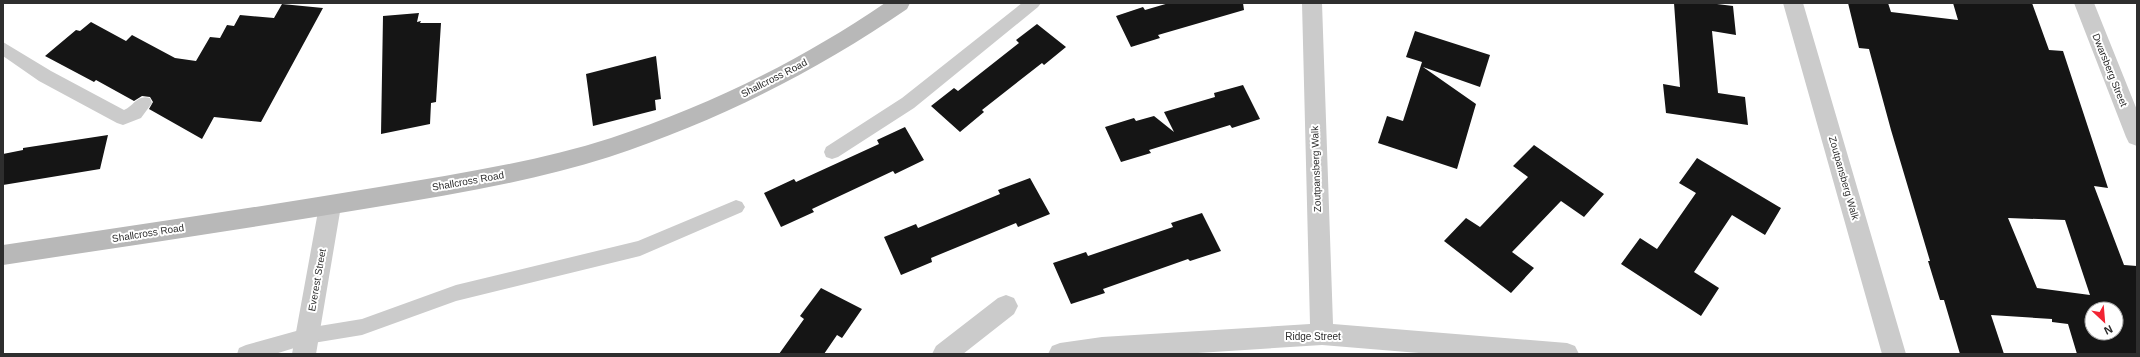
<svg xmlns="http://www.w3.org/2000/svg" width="2140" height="357" font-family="Helvetica,sans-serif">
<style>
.building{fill:#151515;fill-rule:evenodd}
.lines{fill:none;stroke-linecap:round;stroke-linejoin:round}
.lane{fill:#cbcbcb;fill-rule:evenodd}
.street{fill:#cbcbcb;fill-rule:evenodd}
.secondary{fill:#b8b8b8;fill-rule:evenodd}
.labels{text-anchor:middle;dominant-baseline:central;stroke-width:4;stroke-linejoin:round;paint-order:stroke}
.street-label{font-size:10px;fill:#2e2e2e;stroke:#fff}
</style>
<rect width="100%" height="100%" fill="#fff"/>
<path class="building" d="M 1169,3 L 1243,3 L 1244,10 L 1158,35 L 1160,38 L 1131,47 L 1116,16 L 1143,7 L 1145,10 Z
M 1674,3 L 1709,3 L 1733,6 L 1736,35 L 1712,31 L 1718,93 L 1745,97 L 1748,125 L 1666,113 L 1663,84 L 1680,87 Z
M 1848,3 L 1888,3 L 1891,12 L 1958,20 L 1953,3 L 2032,3 L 2049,50 L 2063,51 L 2108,188 L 2094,186 L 2124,265 L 2137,266 L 2137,354 L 2077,354 L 2068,324 L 2052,322 L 2052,319 L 1991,315 L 2004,354 L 1960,354 L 1944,300 L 1940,300 L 1928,261 L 1930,261 L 1891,130 L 1869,49 L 1859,48 ZM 2008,218 L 2065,220 L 2090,295 L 2037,288 ZM 2092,309 L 2116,309 L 2116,333 L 2092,333 Z
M 282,4 L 323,8 L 261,122 L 214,117 L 202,139 L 149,109 L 153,102 L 150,97 L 142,96 L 134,101 L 96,80 L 94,82 L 45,56 L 76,30 L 80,31 L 91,22 L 126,41 L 132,35 L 175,58 L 196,61 L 210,37 L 220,38 L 227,25 L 234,26 L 240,15 L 274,18 Z
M 419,13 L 417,22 L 421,21 L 420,23 L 441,23 L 436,102 L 431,103 L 430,124 L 381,134 L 383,16 Z
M 1037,24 L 1066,47 L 1044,65 L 1042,63 L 982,110 L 984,112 L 960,132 L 931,106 L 954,88 L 958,91 L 1019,43 L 1016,40 Z
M 1415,31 L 1490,55 L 1480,87 L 1423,67 L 1476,104 L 1457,169 L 1378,143 L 1387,116 L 1403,121 L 1422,62 L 1406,57 Z
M 656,56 L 661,99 L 655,100 L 656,110 L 593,126 L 586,74 Z
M 1243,85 L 1260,119 L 1232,128 L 1230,125 L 1149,150 L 1151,153 L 1121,162 L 1105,127 L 1134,118 L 1136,121 L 1154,116 L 1174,132 L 1164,112 L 1215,97 L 1214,93 Z
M 905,127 L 924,160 L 895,174 L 893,171 L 812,209 L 814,212 L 781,227 L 764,193 L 794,179 L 796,182 L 879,144 L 877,140 Z
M 108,135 L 100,169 L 3,185 L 3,154 L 23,150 L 23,148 Z
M 1534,145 L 1604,194 L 1584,217 L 1561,201 L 1512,252 L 1534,268 L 1511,293 L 1444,241 L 1466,218 L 1480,227 L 1528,177 L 1513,166 Z
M 1697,158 L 1781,208 L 1765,235 L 1732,215 L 1694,272 L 1719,288 L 1701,316 L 1621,264 L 1640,238 L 1657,249 L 1696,193 L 1679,183 Z
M 1030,178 L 1050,214 L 1018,227 L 1016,223 L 931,258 L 932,262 L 901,275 L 884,237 L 916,224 L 918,228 L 1000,194 L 998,190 Z
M 1202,213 L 1221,251 L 1190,261 L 1188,259 L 1103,289 L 1105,293 L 1071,304 L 1053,263 L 1086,252 L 1088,256 L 1173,227 L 1171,223 Z
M 821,288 L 862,309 L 842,338 L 837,335 L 824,354 L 779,354 L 804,319 L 800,316 Z"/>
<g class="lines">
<path class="lane" d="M 1022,3 L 1041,3 L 1038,7 L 914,108 L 838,157 L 832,159 L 826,157 L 824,152 L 826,147 L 902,98 Z
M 3,42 L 51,71 L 124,110 C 134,106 137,94 150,98 L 152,103 L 141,118 L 123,125 L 117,123 L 39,81 L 3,56 Z
M 736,200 L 742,202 L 745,207 L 742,212 L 640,256 L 456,301 L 362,335 L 307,344 L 275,354 L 237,354 L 239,348 L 246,345 L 307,328 L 362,319 L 456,285 L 638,241 Z"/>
<path class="street" d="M 1302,3 L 1322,3 L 1333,324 L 1567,343 L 1575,346 L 1579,354 L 1431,354 L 1322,345 L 1182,354 L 1048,354 L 1052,346 L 1060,343 L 1102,337 L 1310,324 Z
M 1783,3 L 1803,3 L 1906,354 L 1882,354 Z
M 2074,3 L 2094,3 L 2137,110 L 2137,146 L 2129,143 L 2126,137 Z
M 330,196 L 338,199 L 341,206 L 316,354 L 292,354 L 319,206 L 322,199 Z
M 1006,295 L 1014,298 L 1018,306 L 1014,314 L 963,354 L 932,354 L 936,346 L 998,298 Z"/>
<path class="secondary" d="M 885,3 L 910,3 L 907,9 C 815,72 716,122 609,157 C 534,181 454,194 376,207 C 252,228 127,246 3,265 L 3,245 C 129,226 254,208 379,187 C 457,174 536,162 611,138 C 708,106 800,61 885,3 Z"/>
</g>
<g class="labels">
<g class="street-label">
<text transform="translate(2110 70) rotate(68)">Dwarsberg Street</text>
<text transform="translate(774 78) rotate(-27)">Shallcross Road</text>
<text transform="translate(1316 169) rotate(-92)">Zoutpansberg Walk</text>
<text transform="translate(1844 178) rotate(74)">Zoutpansberg Walk</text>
<text transform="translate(468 181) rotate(-10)">Shallcross Road</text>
<text transform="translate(148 233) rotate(-9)">Shallcross Road</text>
<text transform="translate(317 280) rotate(-80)">Everest Street</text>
<text x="1313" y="336">Ridge Street</text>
</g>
</g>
<rect width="2140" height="357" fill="none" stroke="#2e2e2e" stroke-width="8"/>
<g transform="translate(2104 321) rotate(154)"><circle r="19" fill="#ffffff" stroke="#ababab"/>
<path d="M0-3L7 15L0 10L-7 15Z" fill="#f22333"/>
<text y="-6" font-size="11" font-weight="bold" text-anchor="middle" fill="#2e2e2e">N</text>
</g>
</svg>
